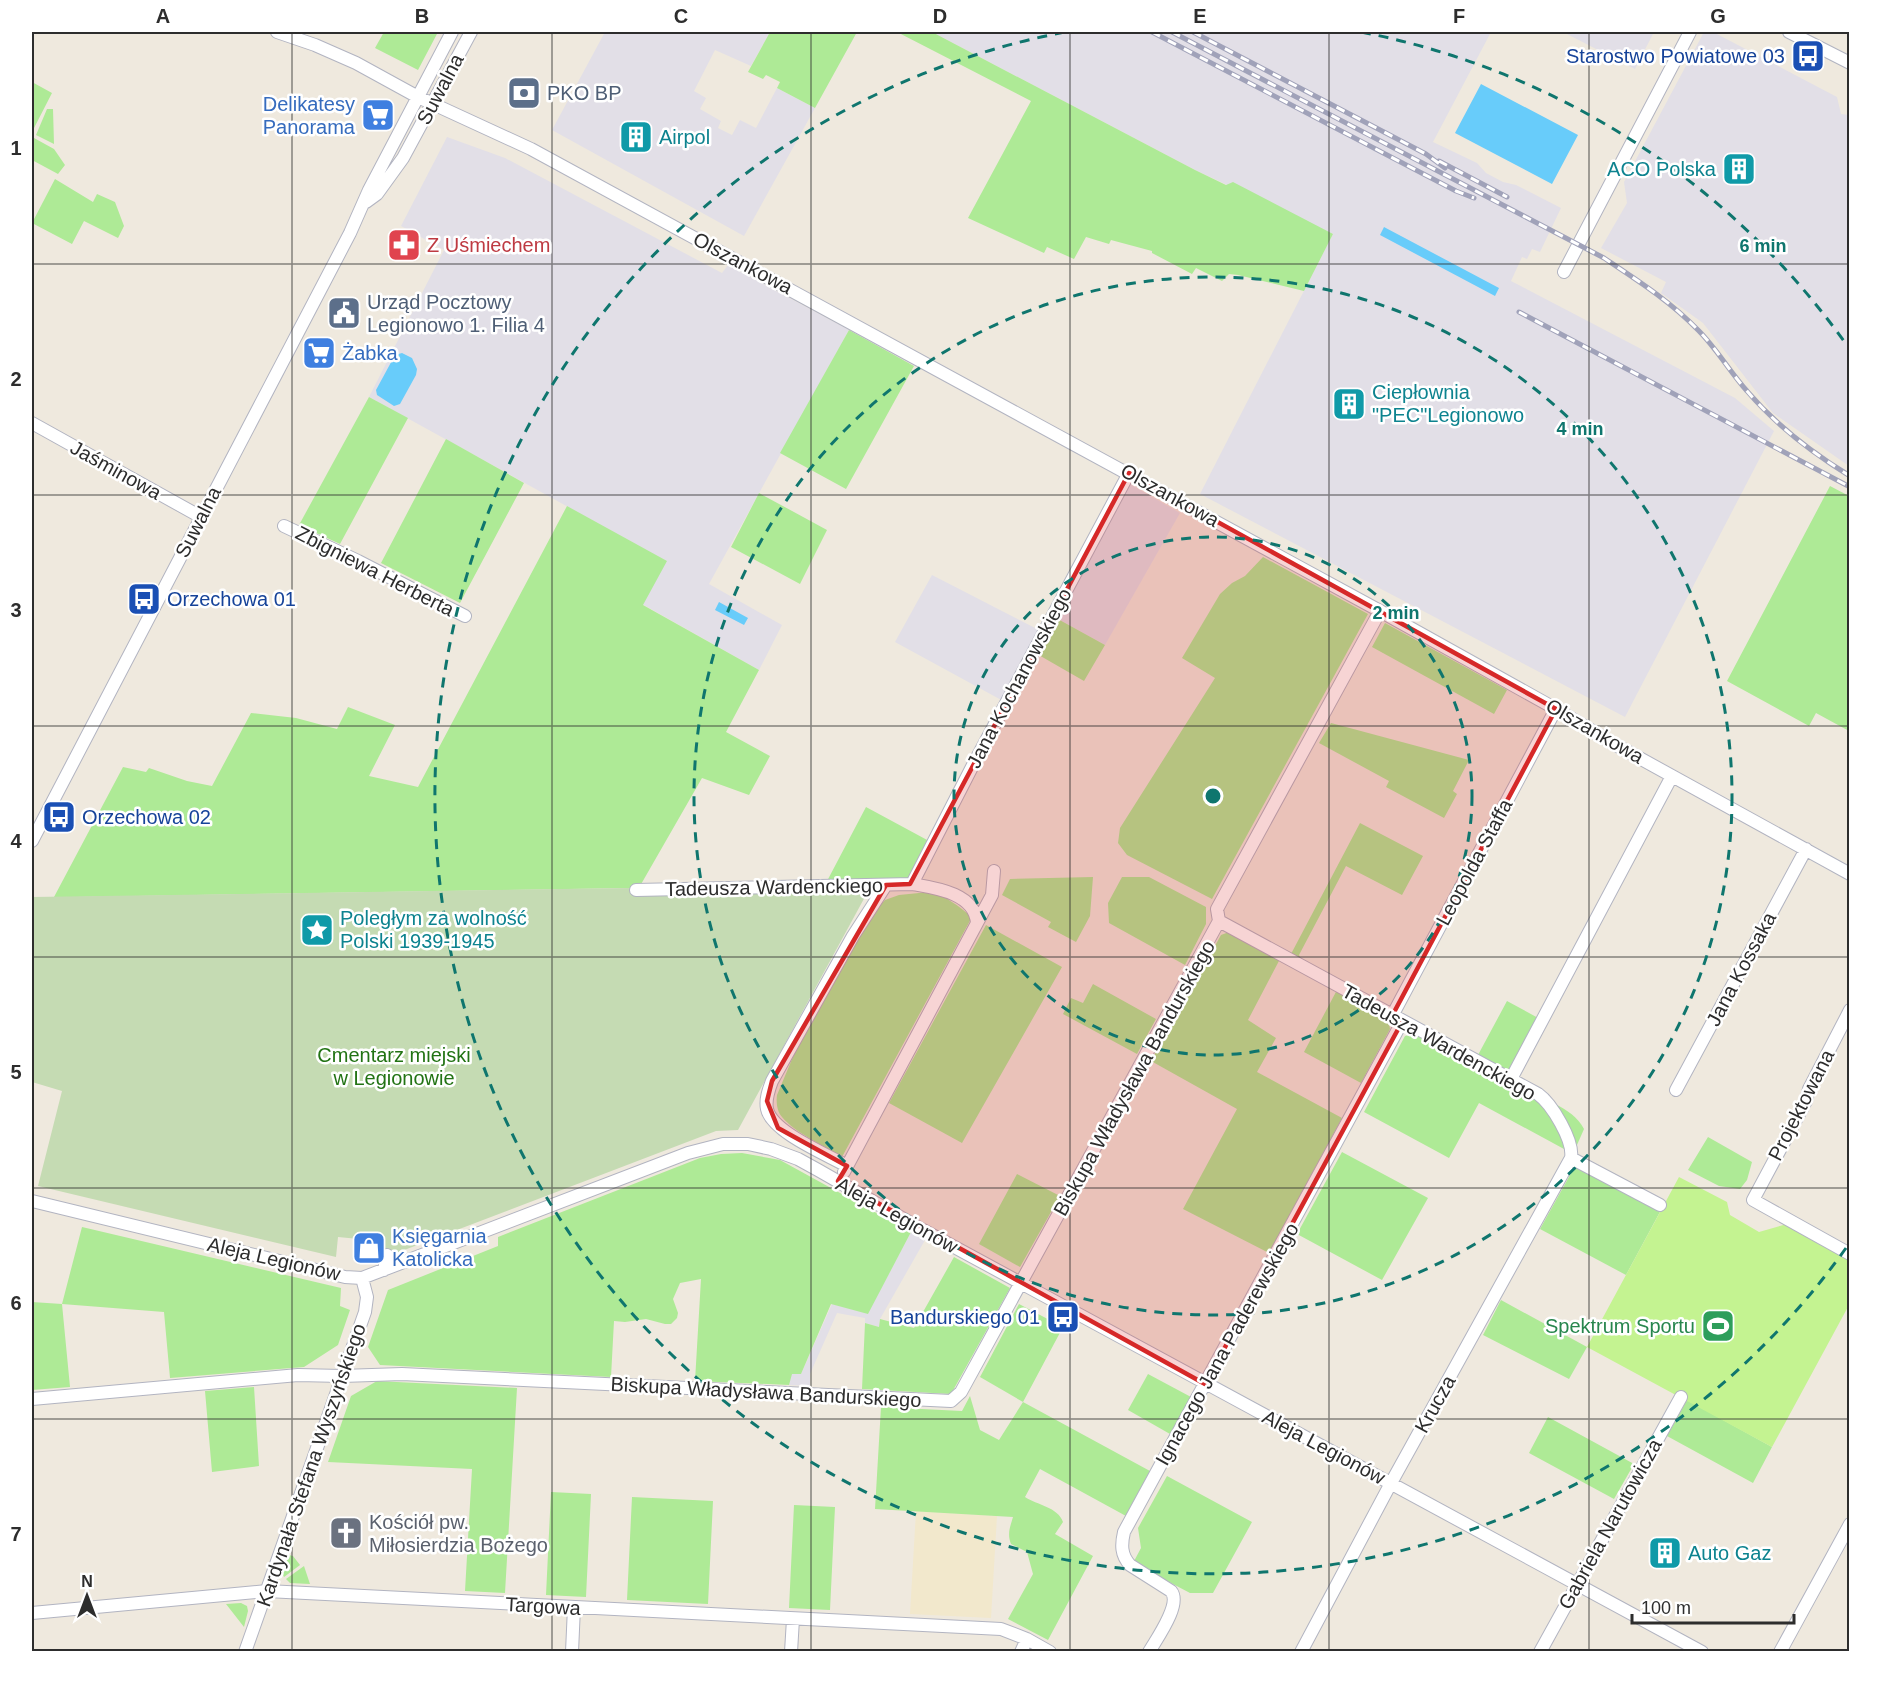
<svg xmlns="http://www.w3.org/2000/svg" width="1881" height="1683" font-family="Arial,sans-serif">
<style>
.industrial{fill:#e2dfe7}
.education{fill:#f2e8cc}
.green{fill:#aeea96}
.cemetery{fill:#c5dbb3}
.pitch{fill:#c4f391}
.water{fill:#68ccfa}
.lines{fill:none;stroke-linecap:round;stroke-linejoin:round}
.minor-casing{stroke:#b2b4c1;stroke-width:14}
.minor{stroke:#fff;stroke-width:12}
.rail-casing{stroke:#a0a2b9;stroke-width:5}
.rail{stroke:#fff;stroke-width:3;stroke-dasharray:9;stroke-linecap:butt}
.marked{fill:#d62828;fill-opacity:0.2;stroke:#d62828;stroke-width:4.5;stroke-linejoin:round}
.grid{fill:none;stroke:#2d2d2d;stroke-width:1.5;stroke-opacity:0.55}
.ring{fill:none;stroke:#0f766e;stroke-width:3;stroke-dasharray:10 8}
.labels{text-anchor:middle;dominant-baseline:central;stroke-width:5;stroke-linejoin:round;paint-order:stroke}
.transit-label{font-size:20px;fill:#164399;stroke:#fff;text-anchor:end}
.street-label{font-size:20px;fill:#2d2d2d;stroke:#fff}
.service-label{font-size:20px;fill:#4e5e75;stroke:#fff;text-anchor:start}
.shop-label{font-size:20px;fill:#366cbe;stroke:#fff;text-anchor:start}
.culture-label{font-size:20px;fill:#0d838f;stroke:#fff;text-anchor:start}
.health-label{font-size:20px;fill:#be3a42;stroke:#fff;text-anchor:start}
.park-label{font-size:20px;fill:#227314;stroke:#fff}
.leisure-label{font-size:20px;fill:#27864d;stroke:#fff;text-anchor:end}
.worship-label{font-size:20px;fill:#5b616d;stroke:#fff;text-anchor:start}
.centre{fill:#0f766e;stroke:#fff;stroke-width:3}
.ring-label{font-size:18px;text-anchor:middle;font-weight:bold;fill:#0f766e;stroke:#fff;stroke-width:5;stroke-linejoin:round;paint-order:stroke}
.neatline{fill:none;stroke:#2d2d2d;stroke-width:2}
.grid-label{font-size:20px;text-anchor:middle;font-weight:bold;fill:#2d2d2d}
</style>
<rect width="100%" height="100%" fill="#efe9de"/>
<path class="industrial" d="M 605,32 L 770,32 L 751,66 L 715,50 L 694,91 L 706,98 L 700,109 L 721,121 L 718,128 L 732,135 L 740,120 L 756,128 L 777,88 L 815,108 L 744,236 L 552,130 Z
M 932,32 L 1491,32 L 1433,142 L 1477,163 L 1486,173 L 1503,182 L 1516,185 L 1561,208 L 1540,252 L 1532,249 L 1527,259 L 1522,257 L 1511,281 L 1735,398 L 1774,431 L 1625,717 L 1200,494 L 1333,234 L 1195,170 Z
M 1563,32 L 1654,32 L 1635,69 Z
M 1704,32 L 1713,32 L 1837,97 L 1841,114 L 1849,115 L 1849,466 L 1773,413 L 1703,323 L 1661,293 L 1666,282 L 1601,248 L 1627,203 L 1624,182 Z
M 447,137 L 505,158 L 722,273 L 728,265 L 849,330 L 709,584 L 782,625 L 759,670 L 642,604 L 666,561 L 369,397 L 444,250 L 401,226 Z
M 1128,483 L 1180,513 L 1105,645 L 1056,618 Z
M 932,575 L 1041,631 L 1032,646 L 1027,650 L 1016,670 L 1016,679 L 1005,702 L 895,642 Z
M 911,1232 L 925,1240 L 880,1319 L 879,1327 L 865,1323 L 865,1318 L 837,1313 L 810,1374 L 810,1386 L 789,1385 L 791,1374 L 801,1374 L 832,1304 L 868,1313 Z"/>
<path class="education" d="M 916,1511 L 997,1516 L 991,1618 L 910,1614 Z"/>
<path class="green" d="M 384,32 L 438,32 L 418,70 L 375,48 Z
M 770,32 L 857,32 L 815,108 L 777,88 L 780,82 L 766,75 L 763,79 L 748,72 Z
M 897,32 L 932,32 L 1195,170 L 1226,185 L 1233,182 L 1333,234 L 1304,291 L 1238,275 L 1229,274 L 1222,281 L 1196,268 L 1192,274 L 1152,253 L 1152,251 L 1111,240 L 1109,244 L 1086,237 L 1074,259 L 1047,247 L 1044,253 L 968,218 L 1031,101 Z
M 32,82 L 52,93 L 33,130 L 32,129 Z
M 47,109 L 53,109 L 54,144 L 36,135 Z
M 34,138 L 54,149 L 65,165 L 58,174 L 32,160 L 32,143 Z
M 55,179 L 93,202 L 97,194 L 115,202 L 124,226 L 118,238 L 84,221 L 72,244 L 32,223 Z
M 849,330 L 914,366 L 846,489 L 780,453 Z
M 369,397 L 408,418 L 340,544 L 299,525 Z
M 446,439 L 524,483 L 460,603 L 381,563 Z
M 1830,486 L 1849,496 L 1849,731 L 1816,713 L 1809,726 L 1727,681 Z
M 759,493 L 827,530 L 800,584 L 731,547 Z
M 567,506 L 667,561 L 643,605 L 759,670 L 726,732 L 770,756 L 749,795 L 702,778 L 640,886 L 631,888 L 76,897 L 32,897 L 54,897 L 123,767 L 146,772 L 149,768 L 187,781 L 212,786 L 251,713 L 296,718 L 337,729 L 348,707 L 395,725 L 369,776 L 418,787 Z
M 1263,557 L 1368,614 L 1212,899 L 1127,855 L 1118,843 L 1120,828 L 1215,678 L 1182,658 L 1220,594 L 1232,583 L 1245,576 Z
M 1056,618 L 1105,645 L 1084,681 L 1037,654 Z
M 1385,623 L 1507,690 L 1494,714 L 1372,647 Z
M 1331,723 L 1469,760 L 1453,791 L 1457,794 L 1444,818 L 1386,787 L 1389,781 L 1319,743 Z
M 866,807 L 929,841 L 909,881 L 826,883 Z
M 1360,823 L 1423,856 L 1402,895 L 1346,866 L 1299,955 L 1301,959 L 1291,954 Z
M 1093,877 L 1090,916 L 1076,942 L 1048,927 L 1051,922 L 1002,895 L 1010,879 Z
M 1122,877 L 1149,877 L 1206,907 L 1206,924 L 1185,965 L 1109,923 L 1108,903 Z
M 929,892 C 947,896 958,906 972,917 L 842,1157 C 825,1146 795,1133 782,1117 C 777,1112 776,1102 777,1095 L 800,1040 L 858,935 L 875,910 L 885,900 L 899,895 Z
M 986,925 L 1062,967 L 962,1143 L 889,1103 Z
M 1229,932 L 1280,959 L 1248,1020 L 1276,1038 L 1257,1072 L 1342,1118 L 1269,1253 L 1183,1209 L 1237,1109 L 1151,1061 L 1221,935 Z
M 1093,984 L 1156,1019 L 1137,1054 L 1063,1014 L 1071,998 L 1083,1003 Z
M 1337,990 L 1388,1018 L 1390,1029 L 1361,1083 L 1304,1052 Z
M 1507,1001 L 1540,1019 L 1512,1073 L 1478,1055 Z
M 1416,1033 L 1542,1102 L 1563,1138 L 1564,1149 L 1479,1103 L 1449,1158 L 1364,1112 L 1405,1036 Z
M 1555,1104 C 1567,1110 1578,1117 1584,1129 L 1577,1145 Z
M 1708,1137 L 1752,1162 L 1747,1180 L 1740,1189 L 1719,1186 L 1688,1170 Z
M 1342,1152 L 1428,1198 L 1382,1280 L 1297,1234 Z
M 742,1153 L 780,1160 L 911,1232 L 868,1314 L 831,1304 L 801,1374 L 792,1374 L 789,1385 L 695,1381 L 701,1279 L 680,1283 L 673,1299 L 678,1313 L 677,1318 L 671,1324 L 665,1324 L 646,1319 L 625,1322 L 614,1321 L 611,1377 L 380,1365 L 368,1347 L 388,1290 L 498,1246 L 498,1237 L 700,1158 L 721,1154 Z
M 1575,1166 L 1661,1210 L 1626,1275 L 1540,1229 Z
M 1017,1174 L 1060,1196 L 1020,1267 L 979,1244 Z
M 82,1227 L 341,1288 L 340,1306 L 350,1310 L 338,1345 L 304,1367 L 170,1378 L 164,1312 L 62,1304 L 70,1387 L 32,1390 L 32,1302 L 62,1304 Z
M 954,1257 L 1010,1288 L 951,1394 L 862,1389 L 865,1323 L 879,1327 L 880,1319 L 914,1328 Z
M 1501,1300 L 1587,1347 L 1569,1379 L 1483,1335 Z
M 1019,1304 L 1063,1327 L 1023,1402 L 1150,1471 L 1126,1516 L 1040,1469 L 1025,1497 C 1037,1505 1058,1507 1063,1522 L 1055,1534 L 1093,1556 L 1048,1640 L 1008,1619 L 1033,1574 L 1027,1552 L 1011,1544 C 1007,1534 1010,1527 1013,1517 L 875,1509 L 881,1407 L 962,1411 L 970,1396 L 980,1430 L 999,1440 L 1023,1402 L 980,1377 Z
M 1148,1374 L 1191,1397 L 1170,1434 L 1128,1410 Z
M 377,1381 L 517,1388 L 505,1593 L 465,1591 L 472,1469 L 328,1462 L 351,1396 Z
M 254,1387 L 259,1466 L 212,1472 L 205,1391 Z
M 1687,1400 L 1772,1447 L 1753,1483 L 1667,1436 Z
M 1548,1417 L 1634,1464 L 1614,1499 L 1529,1453 Z
M 1167,1476 L 1252,1522 L 1213,1593 L 1190,1593 L 1133,1563 L 1141,1548 L 1138,1528 Z
M 551,1492 L 591,1494 L 586,1597 L 546,1595 Z
M 632,1497 L 713,1501 L 708,1604 L 627,1600 Z
M 794,1505 L 835,1507 L 830,1610 L 789,1608 Z
M 289,1555 L 293,1556 L 300,1565 L 284,1577 L 282,1573 Z
M 304,1566 L 310,1584 L 290,1583 L 286,1579 Z
M 241,1603 L 247,1606 L 248,1611 L 244,1627 L 226,1604 Z"/>
<path class="cemetery" d="M 631,888 L 631,895 L 865,890 L 866,895 L 738,1130 L 716,1131 L 399,1252 L 379,1250 L 380,1241 L 338,1237 L 336,1257 L 38,1186 L 62,1091 L 32,1082 L 32,897 Z"/>
<path class="pitch" d="M 1679,1177 L 1727,1202 L 1730,1215 L 1759,1232 L 1787,1224 L 1849,1258 L 1849,1305 L 1772,1447 L 1587,1347 Z"/>
<path class="water" d="M 1481,84 L 1578,135 L 1552,184 L 1455,133 Z
M 1384,227 L 1499,288 L 1495,296 L 1380,235 Z
M 402,353 L 412,358 L 417,369 L 416,375 L 400,404 L 394,406 L 377,395 L 376,390 L 395,355 Z
M 719,602 L 748,618 L 744,625 L 715,610 Z"/>
<g class="lines">
<g class="minor-casing">
<path id="minor" d="M 277,32 L 315,45 L 356,63 L 418,97 L 531,149 L 1380,611 L 1556,709 L 1614,744 L 1850,874
M 1789,32 L 1850,63
M 366,202 L 377,194 L 403,158 L 471,32
M 1564,272 L 1690,32
M 32,423 L 201,517
M 284,526 L 358,561 L 465,616
M 32,841 L 350,233 L 369,190 L 452,32
M 912,884 L 972,767 L 1129,473
M 636,890 L 912,884 C 935,888 975,893 977,923
M 1219,921 L 1538,1094 C 1552,1104 1574,1141 1571,1158 L 1660,1205
M 1219,921 L 1217,909 L 1380,611
M 1850,1010 L 1809,1089 L 1806,1101 L 1753,1200 L 1850,1254
M 1392,1016 L 1556,709
M 1511,1079 L 1672,776
M 1676,1090 L 1806,849
M 847,1166 C 826,1154 772,1132 767,1109 C 765,1099 769,1089 772,1081 L 853,936 L 886,885
M 844,1172 L 992,895 L 994,871
M 32,1201 L 345,1277 L 362,1278 L 688,1153 L 723,1144 L 748,1144 L 771,1149 L 798,1159 L 818,1170 L 923,1230 L 1702,1652
M 384,1270 L 387,1255
M 32,1399 L 298,1375 L 342,1376 L 402,1374 L 951,1401 L 961,1392 L 1219,921
M 32,1613 L 267,1591 L 1001,1629 L 1027,1639 L 1050,1652
M 245,1652 L 365,1312 L 367,1297 L 362,1278
M 572,1652 L 574,1607
M 791,1652 L 793,1619
M 1021,1652 L 1027,1639
M 1149,1652 C 1157,1638 1182,1604 1171,1591 L 1130,1565 C 1121,1555 1121,1545 1124,1532 L 1402,1022
M 1301,1652 L 1391,1483 L 1571,1158
M 1540,1652 L 1681,1397
M 1780,1652 L 1850,1524"/>
</g>
<use href="#minor" class="minor"/>
<g class="rail-casing">
<path id="rail" d="M 1152,32 L 1456,191 L 1474,198
M 1172,32 L 1604,258 C 1637,280 1670,301 1698,330 C 1717,349 1730,372 1747,391 C 1776,425 1811,452 1850,476
M 1193,32 L 1426,154 L 1445,168
M 1439,161 L 1507,197
M 1519,312 L 1850,487"/>
</g>
<use href="#rail" class="rail"/>
</g>
<path class="marked" d="M 1129,473 L 1556,709 L 1392,1016 L 1402,1022 L 1205,1384 L 838,1181 L 847,1166 L 778,1128 L 767,1101 L 772,1081 L 886,885 L 910,884 Z"/>
<path class="grid" d="M 292,32 L 292,1652M 552,32 L 552,1652M 811,32 L 811,1652M 1070,32 L 1070,1652M 1329,32 L 1329,1652M 1589,32 L 1589,1652M 32,264 L 1850,264M 32,495 L 1850,495M 32,726 L 1850,726M 32,957 L 1850,957M 32,1188 L 1850,1188M 32,1419 L 1850,1419"/>
<g class="ring">
<circle cx="1213" cy="796" r="259"/>
<circle cx="1213" cy="796" r="519"/>
<path d="M1846 1248A778 778 0 1 1 1065 32M1361 32A778 778 0 0 1 1846 344"/>
</g>
<defs>
<g id="bus-square" transform="scale(1.725)"><rect x="-9" y="-9" width="18" height="18" rx="4" fill="#1a4fb4" stroke="#fff"/><path d="M-5-6H5V4H4V6H2V4H-2V6H-4V4H-5ZM-3.5-4V0h7V-4ZM-3.5 1.2v1.5H-2V1.2ZM2 1.2v1.5H3.5V1.2Z" fill="#fff"/></g>
<g id="bank-square" transform="scale(1.725)"><rect x="-9" y="-9" width="18" height="18" rx="4" fill="#5c6f8a" stroke="#fff"/><path d="M-6-4H6V4H-6ZM0-2.3a2.3 2.3 0 1 0 0 4.6a2.3 2.3 0 1 0 0-4.6Z" fill="#fff"/></g>
<g id="supermarket-square" transform="scale(1.725)"><rect x="-9" y="-9" width="18" height="18" rx="4" fill="#3f7fe0" stroke="#fff"/><path d="M-6-5.5h2.5l.6 2H6L4.5 2H-2.5L-4.4-4H-6ZM-1.5 3.2a1.3 1.3 0 1 0 .1 0ZM3 3.2a1.3 1.3 0 1 0 .1 0Z" fill="#fff"/></g>
<g id="building-square" transform="scale(1.725)"><rect x="-9" y="-9" width="18" height="18" rx="4" fill="#0f9aa8" stroke="#fff"/><path d="M-4-6H4V6H1V3H-1V6H-4ZM-2.5-4.3h1.7v1.8h-1.7ZM.8-4.3h1.7v1.8H.8ZM-2.5-1h1.7V.8h-1.7ZM.8-1h1.7V.8H.8Z" fill="#fff"/></g>
<g id="pharmacy-square" transform="scale(1.725)"><rect x="-9" y="-9" width="18" height="18" rx="4" fill="#e0444e" stroke="#fff"/><path d="M-2-6h4v4h4v4h-4v4h-4v-4h-4v-4h4Z" fill="#fff"/></g>
<g id="civic-square" transform="scale(1.725)"><rect x="-9" y="-9" width="18" height="18" rx="4" fill="#5c6f8a" stroke="#fff"/><path d="M-.6-6.5H3V-4.5H.6V-3L4-1V1h2V6H-6V1h2V-1L-.6-3ZM-1.2 2.5V6h2.4V2.5Z" fill="#fff"/></g>
<g id="sight-square" transform="scale(1.725)"><rect x="-9" y="-9" width="18" height="18" rx="4" fill="#0f9aa8" stroke="#fff"/><path d="M0-6L1.8-2.2L6-1.7L2.9 1.2L3.7 5.4L0 3.3L-3.7 5.4L-2.9 1.2L-6-1.7L-1.8-2.2Z" fill="#fff"/></g>
<g id="shop-square" transform="scale(1.725)"><rect x="-9" y="-9" width="18" height="18" rx="4" fill="#3f7fe0" stroke="#fff"/><path d="M-5-2.5h2.3a2.7 3.5 0 0 1 5.4 0H5L5.5 6h-11ZM-1.5-2.5h3a1.5 2.3 0 0 0-3 0Z" fill="#fff"/></g>
<g id="stadium-square" transform="scale(1.725)"><rect x="-9" y="-9" width="18" height="18" rx="4" fill="#2e9e5b" stroke="#fff"/><path d="M0-5a6.5 5 0 1 0 0 10a6.5 5 0 1 0 0-10ZM-3.5-1.8h7v3.6h-7Z" fill="#fff"/></g>
<g id="church-square" transform="scale(1.725)"><rect x="-9" y="-9" width="18" height="18" rx="4" fill="#6b7280" stroke="#fff"/><path d="M-1.2-6h2.4v3.5h3.3v2.4h-3.3V6h-2.4V-.1h-3.3v-2.4h3.3Z" fill="#fff"/></g>
</defs>
<g fill-rule="evenodd">
<use href="#bus-square" x="1808" y="56"/>
<use href="#bank-square" x="524" y="93"/>
<use href="#supermarket-square" x="378" y="115"/>
<use href="#building-square" x="636" y="137"/>
<use href="#building-square" x="1739" y="169"/>
<use href="#pharmacy-square" x="404" y="245"/>
<use href="#civic-square" x="344" y="313"/>
<use href="#supermarket-square" x="319" y="353"/>
<use href="#building-square" x="1349" y="404"/>
<use href="#bus-square" x="144" y="599"/>
<use href="#bus-square" x="59" y="817"/>
<use href="#sight-square" x="317" y="930"/>
<use href="#shop-square" x="369" y="1248"/>
<use href="#bus-square" x="1063" y="1317"/>
<use href="#stadium-square" x="1718" y="1326"/>
<use href="#church-square" x="346" y="1533"/>
<use href="#building-square" x="1665" y="1553"/>
</g>
<g class="labels">
<g class="transit-label">
<text x="1785" y="56">Starostwo Powiatowe 03</text>
<text x="167" y="599" text-anchor="start">Orzechowa 01</text>
<text x="82" y="817" text-anchor="start">Orzechowa 02</text>
<text x="1040" y="1317">Bandurskiego 01</text>
</g>
<g class="street-label">
<text transform="translate(440 89) rotate(-62)">Suwalna</text>
<text transform="translate(743 263) rotate(28)">Olszankowa</text>
<text transform="translate(116 470) rotate(29)">Jaśminowa</text>
<text transform="translate(1170 495) rotate(29)">Olszankowa</text>
<text transform="translate(198 522) rotate(-63)">Suwalna</text>
<text transform="translate(375 571) rotate(27)">Zbigniewa Herberta</text>
<text transform="translate(1019 678) rotate(-62)">Jana Kochanowskiego</text>
<text transform="translate(1595 731) rotate(30)">Olszankowa</text>
<text transform="translate(1474 862) rotate(-62)">Leopolda Staffa</text>
<text transform="translate(774 887) rotate(-1)">Tadeusza Wardenckiego</text>
<text transform="translate(1741 969) rotate(-62)">Jana Kossaka</text>
<text transform="translate(1439 1042) rotate(29)">Tadeusza Wardenckiego</text>
<text transform="translate(1134 1078) rotate(-61)">Biskupa Władysława Bandurskiego</text>
<text transform="translate(1801 1105) rotate(-63)">Projektowana</text>
<text transform="translate(897 1215) rotate(29)">Aleja Legionów</text>
<text transform="translate(274 1259) rotate(13)">Aleja Legionów</text>
<text transform="translate(1227 1344) rotate(-61)">Ignacego Jana Paderewskiego</text>
<text transform="translate(766 1392) rotate(3)">Biskupa Władysława Bandurskiego</text>
<text transform="translate(1435 1404) rotate(-61)">Krucza</text>
<text transform="translate(1324 1447) rotate(28)">Aleja Legionów</text>
<text transform="translate(311 1465) rotate(-71)">Kardynała Stefana Wyszyńskiego</text>
<text transform="translate(1610 1524) rotate(-61)">Gabriela Narutowicza</text>
<text transform="translate(543 1606) rotate(3)">Targowa</text>
</g>
<g class="service-label">
<text x="547" y="93">PKO BP</text>
<text x="367" y="302">Urząd Pocztowy<tspan x="367" dy="23">Legionowo 1. Filia 4</tspan></text>
</g>
<g class="shop-label">
<text x="355" y="104" text-anchor="end">Delikatesy<tspan x="355" dy="23">Panorama</tspan></text>
<text x="342" y="353">Żabka</text>
<text x="392" y="1236">Księgarnia<tspan x="392" dy="23">Katolicka</tspan></text>
</g>
<g class="culture-label">
<text x="659" y="137">Airpol</text>
<text x="1716" y="169" text-anchor="end">ACO Polska</text>
<text x="1372" y="392">Ciepłownia<tspan x="1372" dy="23">"PEC"Legionowo</tspan></text>
<text x="340" y="918">Poległym za wolność<tspan x="340" dy="23">Polski 1939-1945</tspan></text>
<text x="1688" y="1553">Auto Gaz</text>
</g>
<g class="health-label">
<text x="427" y="245">Z Uśmiechem</text>
</g>
<g class="park-label">
<text x="394" y="1055">Cmentarz miejski<tspan x="394" dy="23">w Legionowie</tspan></text>
</g>
<g class="leisure-label">
<text x="1695" y="1326">Spektrum Sportu</text>
</g>
<g class="worship-label">
<text x="369" y="1522">Kościół pw.<tspan x="369" dy="23">Miłosierdzia Bożego</tspan></text>
</g>
</g>
<circle cx="1213" cy="796" r="9" class="centre"/>
<g class="ring-label">
<text x="1763" y="252">6 min</text>
<text x="1580" y="435">4 min</text>
<text x="1396" y="619">2 min</text>
</g>
<rect width="1881" height="1683" fill="none" stroke="#ffffff" stroke-width="66"/>
<g transform="translate(87 1596)" stroke="#ffffff" stroke-width="4.5" paint-order="stroke">
<path d="M0-4.5L10 22L0 15L-10 22Z" fill="#2d2d2d"/>
<text y="-9" font-size="16" font-weight="bold" text-anchor="middle" fill="#2d2d2d">N</text>
</g>
<path d="M1632 1614v9h162v-9" fill="none" stroke="#2d2d2d" stroke-width="3"/>
<text x="1641" y="1614" font-size="18" fill="#2d2d2d" stroke="#ffffff" stroke-width="4.5" paint-order="stroke">100 m</text>
<rect x="33" y="33" width="1815" height="1617" class="neatline"/>
<g class="grid-label">
<text x="163" y="23">A</text>
<text x="422" y="23">B</text>
<text x="681" y="23">C</text>
<text x="940" y="23">D</text>
<text x="1200" y="23">E</text>
<text x="1459" y="23">F</text>
<text x="1718" y="23">G</text>
<text x="16" y="155">1</text>
<text x="16" y="386">2</text>
<text x="16" y="617">3</text>
<text x="16" y="848">4</text>
<text x="16" y="1079">5</text>
<text x="16" y="1310">6</text>
<text x="16" y="1541">7</text>
</g>
</svg>
